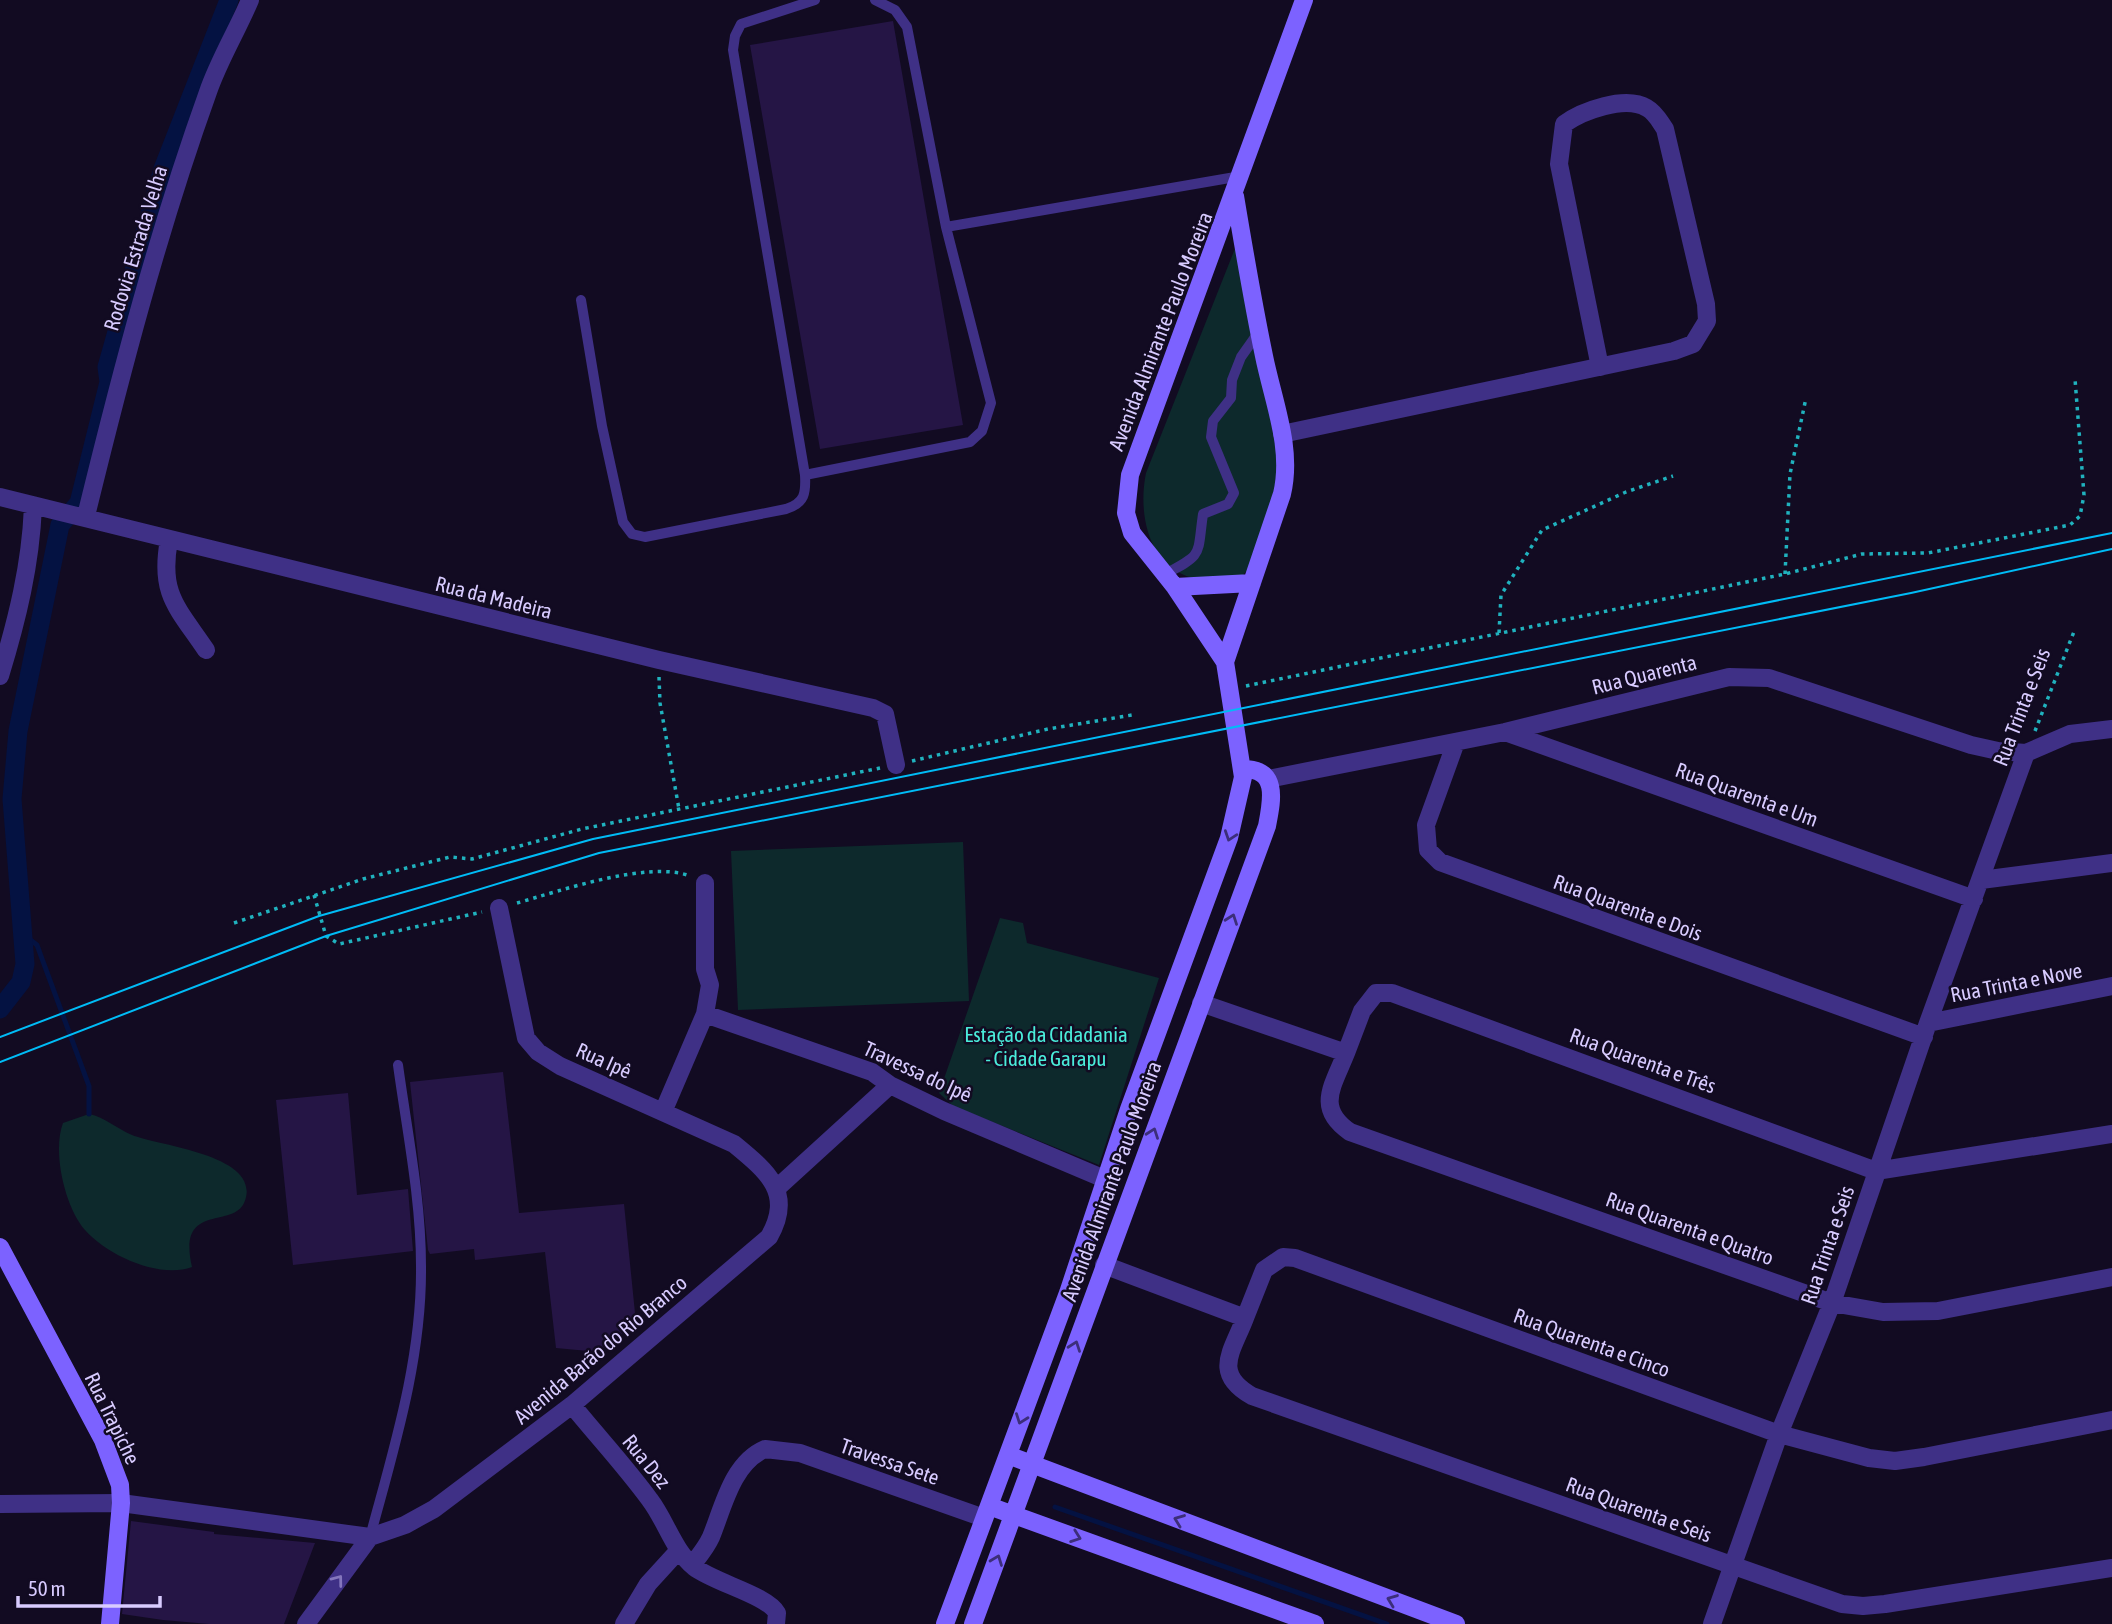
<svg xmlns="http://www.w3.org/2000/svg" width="2112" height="1624" font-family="'Asap Condensed',sans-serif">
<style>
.green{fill:#0d292c}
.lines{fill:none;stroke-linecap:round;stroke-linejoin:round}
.stream{stroke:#041242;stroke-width:5}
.canal{stroke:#041242;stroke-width:19}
.building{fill:#251545}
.path{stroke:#20b2be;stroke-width:3.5;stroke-dasharray:3.5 5;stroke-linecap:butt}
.lane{stroke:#3f3086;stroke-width:10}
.street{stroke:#3f3086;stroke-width:18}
.secondary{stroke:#7c62ff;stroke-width:18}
.tram{stroke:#00bcf6;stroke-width:2}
.oneway{stroke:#3c2e7a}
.oneway2{stroke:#8476bc}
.labels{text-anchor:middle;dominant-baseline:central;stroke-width:5;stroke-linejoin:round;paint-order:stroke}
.street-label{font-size:21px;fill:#d8cbff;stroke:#120b22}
.park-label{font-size:21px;fill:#4aecda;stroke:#120b22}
</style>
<rect width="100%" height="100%" fill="#120b22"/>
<path class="green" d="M 1236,246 L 1239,248 L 1281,477 L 1250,567 L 1243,575 C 1228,576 1208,581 1193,578 C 1147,566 1138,512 1146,473 Z
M 963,842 L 969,1001 L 738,1010 L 731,851 Z
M 1000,918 L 1023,923 L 1027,943 L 1159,978 L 1099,1165 L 953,1106 L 939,1093 Z
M 89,1114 C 105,1117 117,1129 132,1135 C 158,1146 265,1155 244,1203 C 232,1229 177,1202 192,1267 C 160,1279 108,1256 85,1230 C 65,1207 52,1152 63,1123 Z"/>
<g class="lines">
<path class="stream" d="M 20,932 L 37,945 L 41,956 L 89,1086 L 89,1114
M 1055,1507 L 1387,1624"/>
<path class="canal" d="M 0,1009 L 21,982 L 25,964 L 12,799 L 18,731 L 60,525 L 79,503 L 109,382 L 107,367 L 163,169 L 229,0"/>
</g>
<path class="building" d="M 893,21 L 963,425 L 820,449 L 750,45 Z
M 503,1072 L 519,1213 L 624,1204 L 636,1323 L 599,1352 L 556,1348 L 545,1252 L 475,1260 L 474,1249 L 430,1254 L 428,1250 L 410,1082 Z
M 348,1093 L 357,1195 L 408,1189 L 413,1251 L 293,1265 L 276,1100 Z
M 131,1521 L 214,1532 L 214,1534 L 315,1543 L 284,1624 L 209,1624 L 163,1620 L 122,1614 Z"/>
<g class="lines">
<path class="path" d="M 1785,574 L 1790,474 L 1806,398
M 1499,633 L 1501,595 L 1542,530 L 1626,492 L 1673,476
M 659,677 L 660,703 L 679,809
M 1246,686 L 1785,574 L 1862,554 L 1928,553 L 2070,525 L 2080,516 L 2084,495 L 2075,379
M 2035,731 L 2075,629
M 912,761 L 1048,729 L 1132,715
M 314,895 L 326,936 L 339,944 L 482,912
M 517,903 C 560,891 648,860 690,876
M 234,923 L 363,879 L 450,857 L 472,859 L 582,829 L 880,768"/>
<path class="lane" d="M 946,227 L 1241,176
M 581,300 L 602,426 L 623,522 L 632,534 L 645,537 L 786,509 C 805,503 806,493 805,475 L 733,50 L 735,36 L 741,24 L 815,0
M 805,475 L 970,442 L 982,431 L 991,403 L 946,227 L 907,27 L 895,10 L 875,0
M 1165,574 C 1204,554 1197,556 1203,514 L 1228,504 L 1234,493 L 1211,437 L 1213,421 L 1231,398 L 1232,380 L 1241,357 L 1258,333
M 370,1537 C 394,1448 422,1359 421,1266 C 421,1199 407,1131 398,1065"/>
<path class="street" d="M 1282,434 L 1674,351 L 1693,344 L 1707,321 L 1706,304 L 1665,129 C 1660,122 1656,113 1647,108 C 1625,95 1582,111 1564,124 L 1559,164 L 1600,367
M 0,497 L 659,660 L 873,708 L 885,714 L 896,765
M 86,516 C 121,373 158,231 208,92 C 219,60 237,31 250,0
M 169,540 C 159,594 177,607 206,650
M 0,676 C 17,620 31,564 33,505
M 1505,732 L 1974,899
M 1456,742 L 1426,825 L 1428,850 L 1440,862 L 1924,1037
M 2026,753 L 2070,734 L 2112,729
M 1268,779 L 1505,732 L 1729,677 L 1769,678 L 1971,745 L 1998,751 L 2026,753
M 1981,880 L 2112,863
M 1201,1003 L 1346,1053 L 1362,1011 L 1376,993 L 1392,993 L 1876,1171 L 2112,1134
M 705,1014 L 872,1072 L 890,1085 L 944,1111 L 1107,1180
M 1928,1023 L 2112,986
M 1346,1053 C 1333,1086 1315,1108 1350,1132 L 1832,1303 L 1883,1312 L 1938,1311 L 2112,1277
M 663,1112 L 705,1014 L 710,985 L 705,969 L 705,883
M 777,1188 L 890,1085
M 1104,1265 L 1245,1318 L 1264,1270 L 1283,1257 L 1295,1258 L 1779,1434 L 1869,1458 L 1895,1461 L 1924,1457 L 2112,1420
M 1245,1318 C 1232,1352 1212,1373 1252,1396 L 1842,1604 L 1863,1606 L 1885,1604 L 2112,1568
M 572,1405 C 598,1437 626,1467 650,1500 C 666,1521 674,1551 694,1567 C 715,1583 767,1595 777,1613 L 776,1624
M 0,1504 L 121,1503 L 370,1537
M 692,1565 C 699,1556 706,1548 711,1537 C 723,1508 732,1463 765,1449 L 800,1453 L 984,1518
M 306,1624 L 370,1537 L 405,1525 L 434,1509 L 572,1405 L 769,1237 C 794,1193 768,1172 734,1144 L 560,1066 L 538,1052 L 526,1038 L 499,908
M 624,1624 L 648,1584 L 679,1550
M 1712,1624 L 1779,1434 L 1832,1303 L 1928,1023 L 2026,753"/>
<path class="secondary" d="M 1175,587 L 1252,583
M 1225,662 L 1175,587 L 1132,533 L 1126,513 L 1130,475 L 1304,0
M 0,1247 L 103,1440 L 120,1485 L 121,1503 L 110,1624
M 1008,1455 L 1456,1624
M 989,1506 L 1315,1624
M 945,1624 L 1068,1293 L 1129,1109 L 1229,838 L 1243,777 L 1225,662 L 1282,494 C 1293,448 1273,401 1264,356 C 1253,303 1244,250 1235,196
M 973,1624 L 1267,826 C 1272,800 1279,769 1243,769"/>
<path class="tram" d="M 0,1037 L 319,916 L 593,839 L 2112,533
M 0,1062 L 326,936 L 599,853 L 1911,593 L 2112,549"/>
</g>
<defs><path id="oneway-chevron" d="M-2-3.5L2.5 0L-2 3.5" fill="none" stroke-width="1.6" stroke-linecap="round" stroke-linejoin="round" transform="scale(1.75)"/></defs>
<g class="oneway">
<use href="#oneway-chevron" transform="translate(1230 836) rotate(109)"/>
<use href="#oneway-chevron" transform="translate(1232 919) rotate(-70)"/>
<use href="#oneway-chevron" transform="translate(1153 1133) rotate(-70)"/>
<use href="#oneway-chevron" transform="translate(1075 1346) rotate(-70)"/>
<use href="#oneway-chevron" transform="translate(1021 1419) rotate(110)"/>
<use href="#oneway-chevron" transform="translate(1179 1520) rotate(-159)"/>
<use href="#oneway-chevron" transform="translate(1076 1537) rotate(20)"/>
<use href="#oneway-chevron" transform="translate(997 1560) rotate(-69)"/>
<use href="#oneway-chevron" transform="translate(1392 1600) rotate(-159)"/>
</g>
<use class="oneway2" href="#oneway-chevron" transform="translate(338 1580) rotate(-53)"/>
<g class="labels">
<g class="street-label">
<text transform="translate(135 248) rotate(-73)">Rodovia Estrada Velha</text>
<text transform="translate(1160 331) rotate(-69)">Avenida Almirante Paulo Moreira</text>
<text transform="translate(494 597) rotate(14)">Rua da Madeira</text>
<text transform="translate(1644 674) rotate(-14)">Rua Quarenta</text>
<text transform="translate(2021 707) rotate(-69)">Rua Trinta e Seis</text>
<text transform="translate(1747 794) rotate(20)">Rua Quarenta e Um</text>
<text transform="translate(1628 907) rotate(20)">Rua Quarenta e Dois</text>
<text transform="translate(2016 982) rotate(-11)">Rua Trinta e Nove</text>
<text transform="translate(604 1060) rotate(24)">Rua Ipê</text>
<text transform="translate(1643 1060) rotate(20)">Rua Quarenta e Três</text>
<text transform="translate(918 1071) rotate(25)">Travessa do Ipê</text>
<text transform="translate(1111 1181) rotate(-70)">Avenida Almirante Paulo Moreira</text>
<text transform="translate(1690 1228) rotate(20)">Rua Quarenta e Quatro</text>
<text transform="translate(1827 1245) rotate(-71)">Rua Trinta e Seis</text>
<text transform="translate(1592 1342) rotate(20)">Rua Quarenta e Cinco</text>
<text transform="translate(600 1349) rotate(-40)">Avenida Barão do Rio Branco</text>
<text transform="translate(113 1418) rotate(64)">Rua Trapiche</text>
<text transform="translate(647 1461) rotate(51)">Rua Dez</text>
<text transform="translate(890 1461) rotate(19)">Travessa Sete</text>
<text transform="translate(1639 1509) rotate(20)">Rua Quarenta e Seis</text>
</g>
<g class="park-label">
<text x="1046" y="1034">Estação da Cidadania<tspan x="1046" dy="24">- Cidade Garapu</tspan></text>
</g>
</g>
<path d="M18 1596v10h142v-10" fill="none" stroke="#d8cbff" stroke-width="3.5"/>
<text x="28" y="1596" font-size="21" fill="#d8cbff" stroke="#120b22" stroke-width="5" paint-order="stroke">50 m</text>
</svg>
